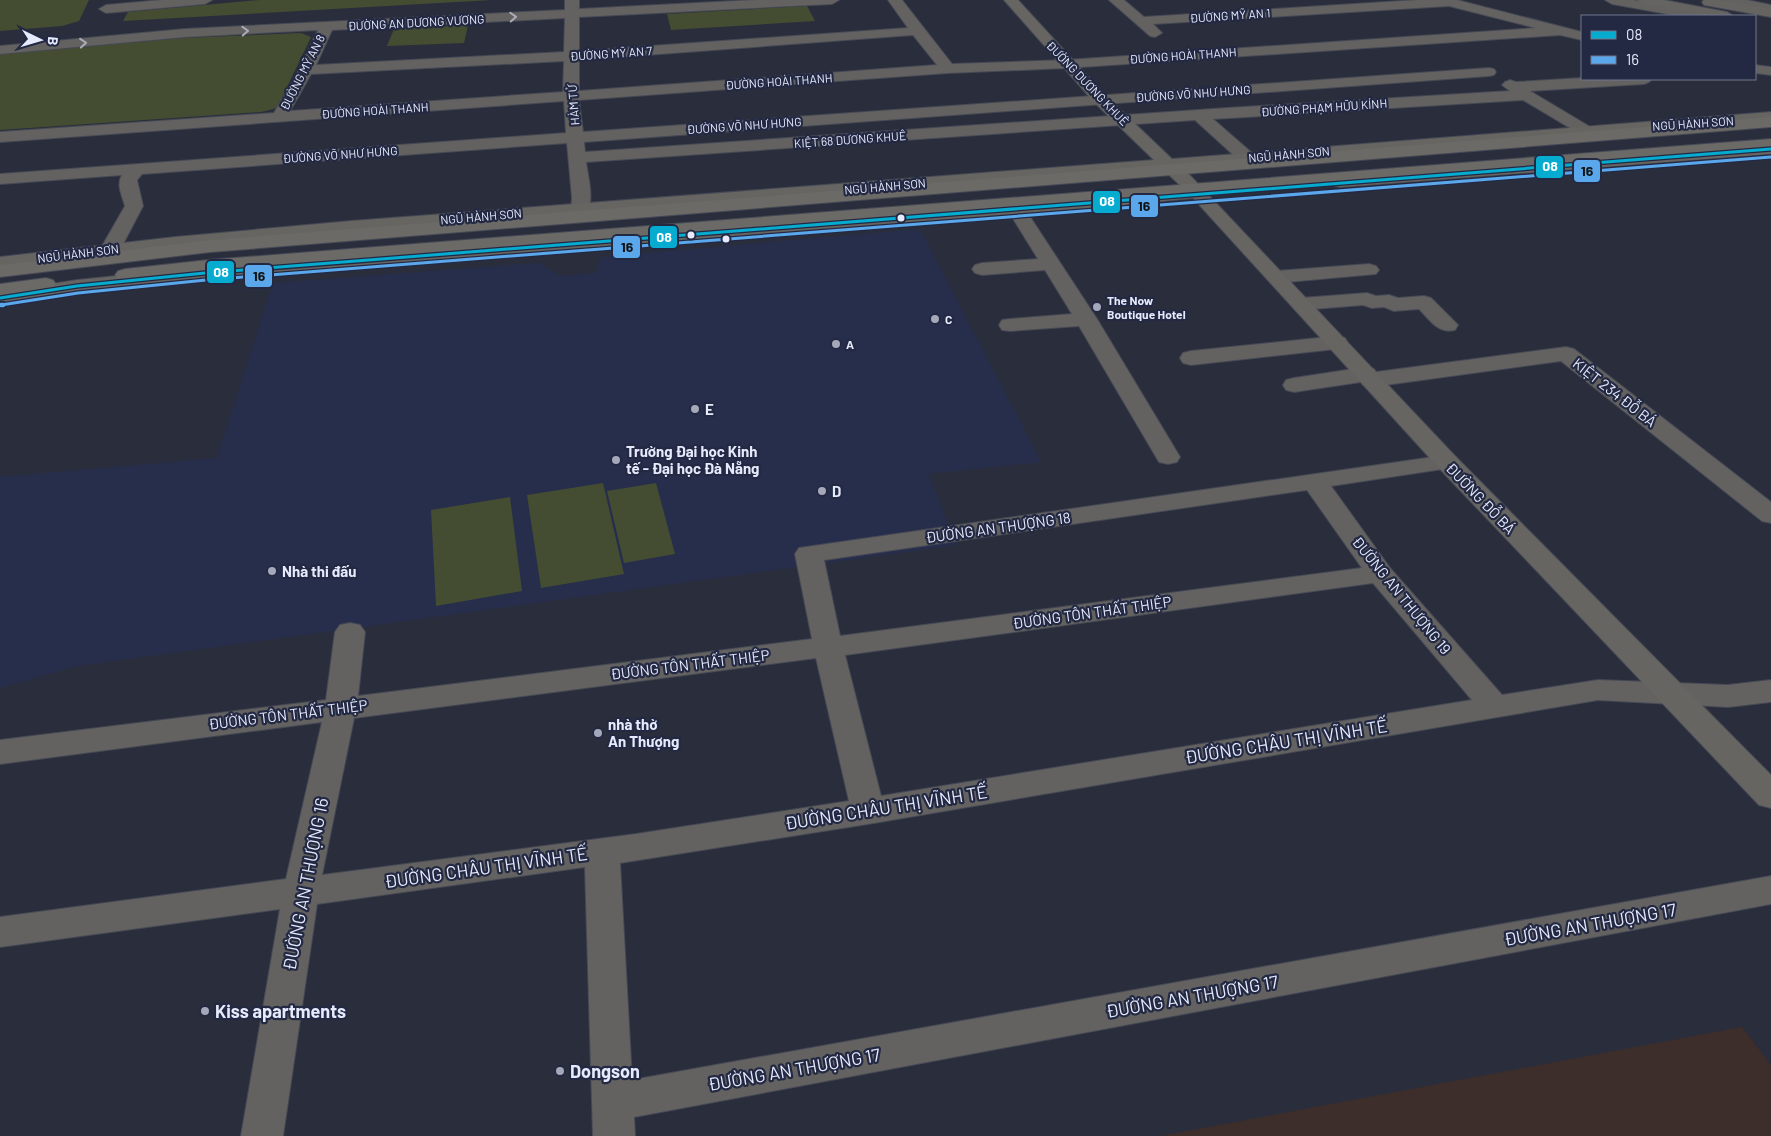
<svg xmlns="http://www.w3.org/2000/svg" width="1771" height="1136" font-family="Barlow,sans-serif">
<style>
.commercial{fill:#3d2d2b}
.built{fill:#272e4c}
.green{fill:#444d32}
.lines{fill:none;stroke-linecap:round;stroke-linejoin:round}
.street-casing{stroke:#464955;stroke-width:2}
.secondary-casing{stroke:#464955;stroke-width:2}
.primary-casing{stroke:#464955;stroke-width:2}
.highway-casing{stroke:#464955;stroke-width:2}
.street{fill:#636260;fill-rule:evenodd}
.secondary{fill:#666561;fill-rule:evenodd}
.primary{fill:#656461;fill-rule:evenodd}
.highway{fill:#6b6a67;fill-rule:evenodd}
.bus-1-casing{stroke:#232943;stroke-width:5.5}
.bus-2-far1-casing{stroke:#232943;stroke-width:5.5}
.bus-2-casing{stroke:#232943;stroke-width:8}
.bus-1{stroke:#06acd0;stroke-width:3}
.bus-2-far1{stroke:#5aa8eb;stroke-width:3}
.bus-2{stroke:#5aa8eb;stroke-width:4.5}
.oneway{stroke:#aaadb6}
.bus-dot{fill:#e5eafc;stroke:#232943;stroke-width:2}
.poi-dot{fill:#a4a8b9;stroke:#232943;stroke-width:2}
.labels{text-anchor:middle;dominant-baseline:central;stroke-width:4.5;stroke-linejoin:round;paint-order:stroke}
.far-street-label{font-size:12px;fill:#e5eafc;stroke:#232943}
.far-poi-label{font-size:12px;font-weight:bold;fill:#e5eafc;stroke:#232943;text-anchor:start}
.street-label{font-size:15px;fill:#e5eafc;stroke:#232943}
.poi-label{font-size:15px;font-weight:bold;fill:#e5eafc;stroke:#232943;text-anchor:start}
.near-street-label{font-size:18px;fill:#e5eafc;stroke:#232943}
.near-poi-label{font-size:18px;font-weight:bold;fill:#e5eafc;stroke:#232943;text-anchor:start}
.line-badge{stroke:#232943;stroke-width:2}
.badge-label{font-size:14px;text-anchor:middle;font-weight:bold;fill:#fff}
.pale-badge-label{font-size:14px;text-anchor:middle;font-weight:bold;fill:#111}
</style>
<rect width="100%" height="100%" fill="#2a2e3c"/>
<path class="commercial" d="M 1742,1027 L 1771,1065 L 1771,1136 L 1161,1136 Z"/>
<path class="built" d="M 920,229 L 1041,462 L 928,474 L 957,545 L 77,666 L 0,688 L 0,477 L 217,458 L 273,283 L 538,263 L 560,276 L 596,273 L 601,257 Z"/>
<path class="green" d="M 0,0 L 89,0 L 79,21 L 62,26 L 0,31 Z
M 260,0 L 492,0 L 123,21 L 128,12 Z
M 807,6 L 815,21 L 671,30 L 667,14 Z
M 468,25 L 464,43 L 387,46 L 394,29 Z
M 301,33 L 311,37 L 277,108 L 261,112 L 0,130 L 0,54 L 182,38 Z
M 603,483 L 624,574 L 541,588 L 527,495 Z
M 656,483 L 675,554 L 624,563 L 607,491 Z
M 510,497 L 522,591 L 436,606 L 431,510 Z"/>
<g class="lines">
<g class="street-casing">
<path id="street" d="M 162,0 L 212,0 L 205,4 L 106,13 L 99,9 L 106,5 Z
M 565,0 L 579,0 L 579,9 L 755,0 L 839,0 L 832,4 L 579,17 L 579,51 L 908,28 L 888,0 L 902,0 L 952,64 L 1067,60 L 1536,28 L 1449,6 L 1153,24 L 1162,33 L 1155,37 L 1150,36 L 1109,0 L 1124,0 L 1144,17 L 1418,0 L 1457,0 L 1582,32 L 1582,40 L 1560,35 L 1067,68 L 948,73 L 579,100 L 583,132 L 1489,68 L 1494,69 L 1496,72 L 1494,75 L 1489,76 L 584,142 L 585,152 L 1227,108 L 1510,91 L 1502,85 L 1505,82 L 1510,80 L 1516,82 L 1582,78 L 1652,79 L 1649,82 L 1644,84 L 1530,91 L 1592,128 L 1594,131 L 1592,134 L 1580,134 L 1523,100 L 1213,119 L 1252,153 L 1255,157 L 1252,161 L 1240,161 L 1195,120 L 586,162 C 588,177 595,201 586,213 L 580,215 L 574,213 L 571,209 L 572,198 L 567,143 L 142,174 L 137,180 L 143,206 L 121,248 L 118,252 L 111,254 L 104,252 L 101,248 L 125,206 C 122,196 116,184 122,175 L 0,184 L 0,174 L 566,133 L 564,101 L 0,142 L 0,132 L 274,113 L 299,70 L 318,30 L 185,37 L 0,54 L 0,46 L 185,29 L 565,10 ZM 565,18 L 564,52 L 316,65 L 332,30 ZM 913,35 L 937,65 L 579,91 L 579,60 ZM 564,61 L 563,92 L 290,111 L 311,74 Z
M 1605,0 L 1633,0 L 1698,12 L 1705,16 L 1678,16 L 1612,4 Z
M 1722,0 L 1747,0 L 1771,5 L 1771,13 L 1724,3 Z
M 1755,65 L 1771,67 L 1771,75 L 1755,73 Z
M 1013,199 L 1019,200 L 1097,319 L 1180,457 L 1177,462 L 1168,464 L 1159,462 L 1079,326 L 1010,331 L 1002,330 L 999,325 L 1002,320 L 1010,319 L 1072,314 L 1045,270 L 982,275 L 975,273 L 972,269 L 975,265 L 982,263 L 1038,259 L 1004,204 L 1007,200 Z
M 1369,264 L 1376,266 L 1379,270 L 1376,274 L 1276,283 L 1269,281 L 1266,277 L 1269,273 L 1276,271 Z
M 1367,293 L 1376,296 L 1389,295 L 1398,298 L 1424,296 L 1431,298 L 1458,325 L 1455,330 C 1438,334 1430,320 1419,309 L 1394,311 L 1384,307 L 1372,308 L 1363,305 L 1301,310 L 1294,308 L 1291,304 L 1294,300 L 1301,298 Z
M 1337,336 L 1345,338 L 1348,343 L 1345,348 L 1191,365 L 1183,363 L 1180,358 L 1183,353 L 1191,351 Z
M 1566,347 L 1574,349 L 1771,502 L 1771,523 L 1762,521 L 1561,361 L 1371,387 L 1363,385 L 1361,382 L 1294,392 L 1286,390 L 1283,385 L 1286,380 L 1294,378 L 1366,367 L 1374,369 L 1376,372 Z
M 1447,455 L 1456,457 L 1459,462 L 1456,467 L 1331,486 L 1390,568 L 1502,695 L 1598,680 L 1728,685 L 1771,680 L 1771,702 L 1728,707 L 1598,700 L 868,824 L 620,863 L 632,1080 L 1771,876 L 1771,904 L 634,1117 L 635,1136 L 593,1136 L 585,867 L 317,904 L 283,1136 L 241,1136 L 280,909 L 0,947 L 0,917 L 286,879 L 322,722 L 0,764 L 0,740 L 326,700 L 335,632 L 340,625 L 350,623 L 360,625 L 365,632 L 358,696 L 812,639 L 795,554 L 799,548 ZM 1307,490 L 1362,568 L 840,636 L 824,560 ZM 1373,583 L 1472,700 L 881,796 L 845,655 ZM 816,658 L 849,801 L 636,834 L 322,875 L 354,718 Z"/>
</g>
<g class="secondary-casing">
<path id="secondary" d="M 1004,0 L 1018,0 L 1106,96 L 1172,159 L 1771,112 L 1771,122 L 1183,168 L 1456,457 L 1771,775 L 1771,808 L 1759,805 L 1438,467 L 1193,198 L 1017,216 L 205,279 L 77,292 L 0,304 L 0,292 L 77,280 L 205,267 L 1017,204 L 1185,190 L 1164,170 L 351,232 L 175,249 L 0,269 L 0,257 L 175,237 L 351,221 L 1154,160 L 1094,102 Z
M 1771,144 L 1771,154 L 1341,187 L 1335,186 L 1332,182 L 1335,178 L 1341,177 Z"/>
</g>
<g class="primary-casing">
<path id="primary" d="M 1637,0 L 1664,0 L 1727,12 L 1734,16 L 1708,16 L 1644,4 Z
M 1704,0 L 1720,0 L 1771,9 L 1771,17 L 1704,5 L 1702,2 Z"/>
</g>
<g class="highway-casing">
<path id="highway" d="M 1771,117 L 1771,127 L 211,252 L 0,277 L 0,265 L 211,240 Z
M 1771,139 L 1771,149 L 208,272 L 125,281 L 118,279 L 115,275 L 118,271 L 125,269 L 208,260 Z
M 46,278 L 53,280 L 56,284 L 53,288 L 0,296 L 0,284 Z"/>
</g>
<use href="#street" class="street"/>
<use href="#secondary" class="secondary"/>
<use href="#primary" class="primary"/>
<use href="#highway" class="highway"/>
<g class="bus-1-casing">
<path id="bus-1" d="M 0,298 L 77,286 L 205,273 L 1771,149"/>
</g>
<g class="bus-2-far1-casing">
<path id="bus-2-far1" d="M 1,305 L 78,293 L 206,280 L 1771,157"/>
</g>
<g class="bus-2-casing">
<path id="bus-2" d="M 1,305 L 3,305"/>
</g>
<use href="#bus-1" class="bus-1"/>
<use href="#bus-2-far1" class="bus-2-far1"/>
<use href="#bus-2" class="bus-2"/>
</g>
<defs><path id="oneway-chevron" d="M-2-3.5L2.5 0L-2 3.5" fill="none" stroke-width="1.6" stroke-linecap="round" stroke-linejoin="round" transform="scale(1.25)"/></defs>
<g class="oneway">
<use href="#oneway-chevron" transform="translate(513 17) rotate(-3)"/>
<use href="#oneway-chevron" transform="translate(245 31) rotate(-3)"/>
<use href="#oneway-chevron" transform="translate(83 43) rotate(-5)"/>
</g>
<g class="bus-dot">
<circle cx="901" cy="218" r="4.5"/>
<circle cx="691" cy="235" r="4.5"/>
<circle cx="726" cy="239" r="4.5"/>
</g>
<g class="poi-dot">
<circle cx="1097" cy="307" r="5"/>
<circle cx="935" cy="319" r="5"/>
<circle cx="836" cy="344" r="5"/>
<circle cx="695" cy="409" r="5"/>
<circle cx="616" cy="460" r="5"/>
<circle cx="822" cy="491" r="5"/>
<circle cx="272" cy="571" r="5"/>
<circle cx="598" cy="733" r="5"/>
<circle cx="205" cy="1011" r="5"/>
<circle cx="560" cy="1071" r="5"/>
</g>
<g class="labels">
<g class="far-street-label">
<text transform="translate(1230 15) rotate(-4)">ĐƯỜNG MỸ AN 1</text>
<text transform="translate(416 22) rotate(-3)">ĐƯỜNG AN DƯƠNG VƯƠNG</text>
<text transform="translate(611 53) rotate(-4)">ĐƯỜNG MỸ AN 7</text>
<text transform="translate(1183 55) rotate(-4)">ĐƯỜNG HOÀI THANH</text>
<text transform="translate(302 72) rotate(-63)">ĐƯỜNG MỸ AN 8</text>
<text transform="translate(779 81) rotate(-4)">ĐƯỜNG HOÀI THANH</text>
<text transform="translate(1088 83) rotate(46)">ĐƯỜNG DƯƠNG KHUÊ</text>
<text transform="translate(1193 93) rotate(-4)">ĐƯỜNG VÕ NHƯ HƯNG</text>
<text transform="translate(573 105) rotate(-94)">HÀM TỬ</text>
<text transform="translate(1324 107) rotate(-4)">ĐƯỜNG PHẠM HỮU KÍNH</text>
<text transform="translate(375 110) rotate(-4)">ĐƯỜNG HOÀI THANH</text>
<text transform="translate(1693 123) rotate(-4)">NGŨ HÀNH SƠN</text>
<text transform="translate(744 125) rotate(-4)">ĐƯỜNG VÕ NHƯ HƯNG</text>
<text transform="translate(850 139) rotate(-4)">KIỆT 68 DƯƠNG KHUÊ</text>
<text transform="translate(340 154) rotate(-4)">ĐƯỜNG VÕ NHƯ HƯNG</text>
<text transform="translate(1289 154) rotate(-5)">NGŨ HÀNH SƠN</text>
<text transform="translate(885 186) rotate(-5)">NGŨ HÀNH SƠN</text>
<text transform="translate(481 216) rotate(-5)">NGŨ HÀNH SƠN</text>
<text transform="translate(78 253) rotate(-7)">NGŨ HÀNH SƠN</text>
</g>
<g class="far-poi-label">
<text x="1107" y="300">The Now<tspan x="1107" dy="14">Boutique Hotel</tspan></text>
<text x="945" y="319">C</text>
<text x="846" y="344">A</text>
</g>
<g class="street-label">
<text transform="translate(1615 392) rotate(38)">KIỆT 234 ĐỖ BÁ</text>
<text transform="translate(1481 498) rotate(46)">ĐƯỜNG ĐỖ BÁ</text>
<text transform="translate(998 527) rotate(-8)">ĐƯỜNG AN THƯỢNG 18</text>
<text transform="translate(1402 595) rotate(51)">ĐƯỜNG AN THƯỢNG 19</text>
<text transform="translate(1092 612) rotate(-8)">ĐƯỜNG TÔN THẤT THIỆP</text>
<text transform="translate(690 664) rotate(-7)">ĐƯỜNG TÔN THẤT THIỆP</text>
<text transform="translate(288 714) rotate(-7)">ĐƯỜNG TÔN THẤT THIỆP</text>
</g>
<g class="poi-label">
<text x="705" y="409">E</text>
<text x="626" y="451">Trường Đại học Kinh<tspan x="626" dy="17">tế - Đại học Đà Nẵng</tspan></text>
<text x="832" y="491">D</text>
<text x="282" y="571">Nhà thi đấu</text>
<text x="608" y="724">nhà thờ<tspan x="608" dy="17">An Thượng</tspan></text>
</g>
<g class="near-street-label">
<text transform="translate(1286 741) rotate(-9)">ĐƯỜNG CHÂU THỊ VĨNH TẾ</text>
<text transform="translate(886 807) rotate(-9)">ĐƯỜNG CHÂU THỊ VĨNH TẾ</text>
<text transform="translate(486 867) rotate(-8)">ĐƯỜNG CHÂU THỊ VĨNH TẾ</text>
<text transform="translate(305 884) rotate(-79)">ĐƯỜNG AN THƯỢNG 16</text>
<text transform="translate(1590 924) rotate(-10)">ĐƯỜNG AN THƯỢNG 17</text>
<text transform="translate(1192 996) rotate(-10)">ĐƯỜNG AN THƯỢNG 17</text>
<text transform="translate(794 1069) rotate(-10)">ĐƯỜNG AN THƯỢNG 17</text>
</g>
<g class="near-poi-label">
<text x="215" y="1011">Kiss apartments</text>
<text x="570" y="1071">Dongson</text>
</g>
</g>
<g class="line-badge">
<rect x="1535" y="155" width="29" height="24" rx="5" fill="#06acd0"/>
<rect x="1573" y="159" width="28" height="24" rx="5" fill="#5aa8eb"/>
<rect x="1092" y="190" width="29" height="24" rx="5" fill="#06acd0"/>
<rect x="1130" y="194" width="29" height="24" rx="5" fill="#5aa8eb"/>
<rect x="649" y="225" width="29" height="24" rx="5" fill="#06acd0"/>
<rect x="612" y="235" width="29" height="24" rx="5" fill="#5aa8eb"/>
<rect x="206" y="260" width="29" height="24" rx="5" fill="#06acd0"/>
<rect x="244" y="264" width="29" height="24" rx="5" fill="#5aa8eb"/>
</g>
<g class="badge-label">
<text x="1550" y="171">08</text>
<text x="1107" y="206">08</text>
<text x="664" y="242">08</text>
<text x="221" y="277">08</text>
</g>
<g class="pale-badge-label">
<text x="1587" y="176">16</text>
<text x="1144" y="211">16</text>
<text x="627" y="252">16</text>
<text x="259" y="281">16</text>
</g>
<rect x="1581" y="15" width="175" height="65" fill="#232943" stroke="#71768d"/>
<rect x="1591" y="31" width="25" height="8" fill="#06acd0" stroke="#71768d"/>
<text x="1626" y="40" font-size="15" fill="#e5eafc">08</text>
<rect x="1591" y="56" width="25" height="8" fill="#5aa8eb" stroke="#71768d"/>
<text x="1626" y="65" font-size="15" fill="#e5eafc">16</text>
<g transform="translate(40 40) rotate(95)" stroke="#232943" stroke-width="4" paint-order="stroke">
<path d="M0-4L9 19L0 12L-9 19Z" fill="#e5eafc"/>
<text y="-8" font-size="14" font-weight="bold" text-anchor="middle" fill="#e5eafc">B</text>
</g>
</svg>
